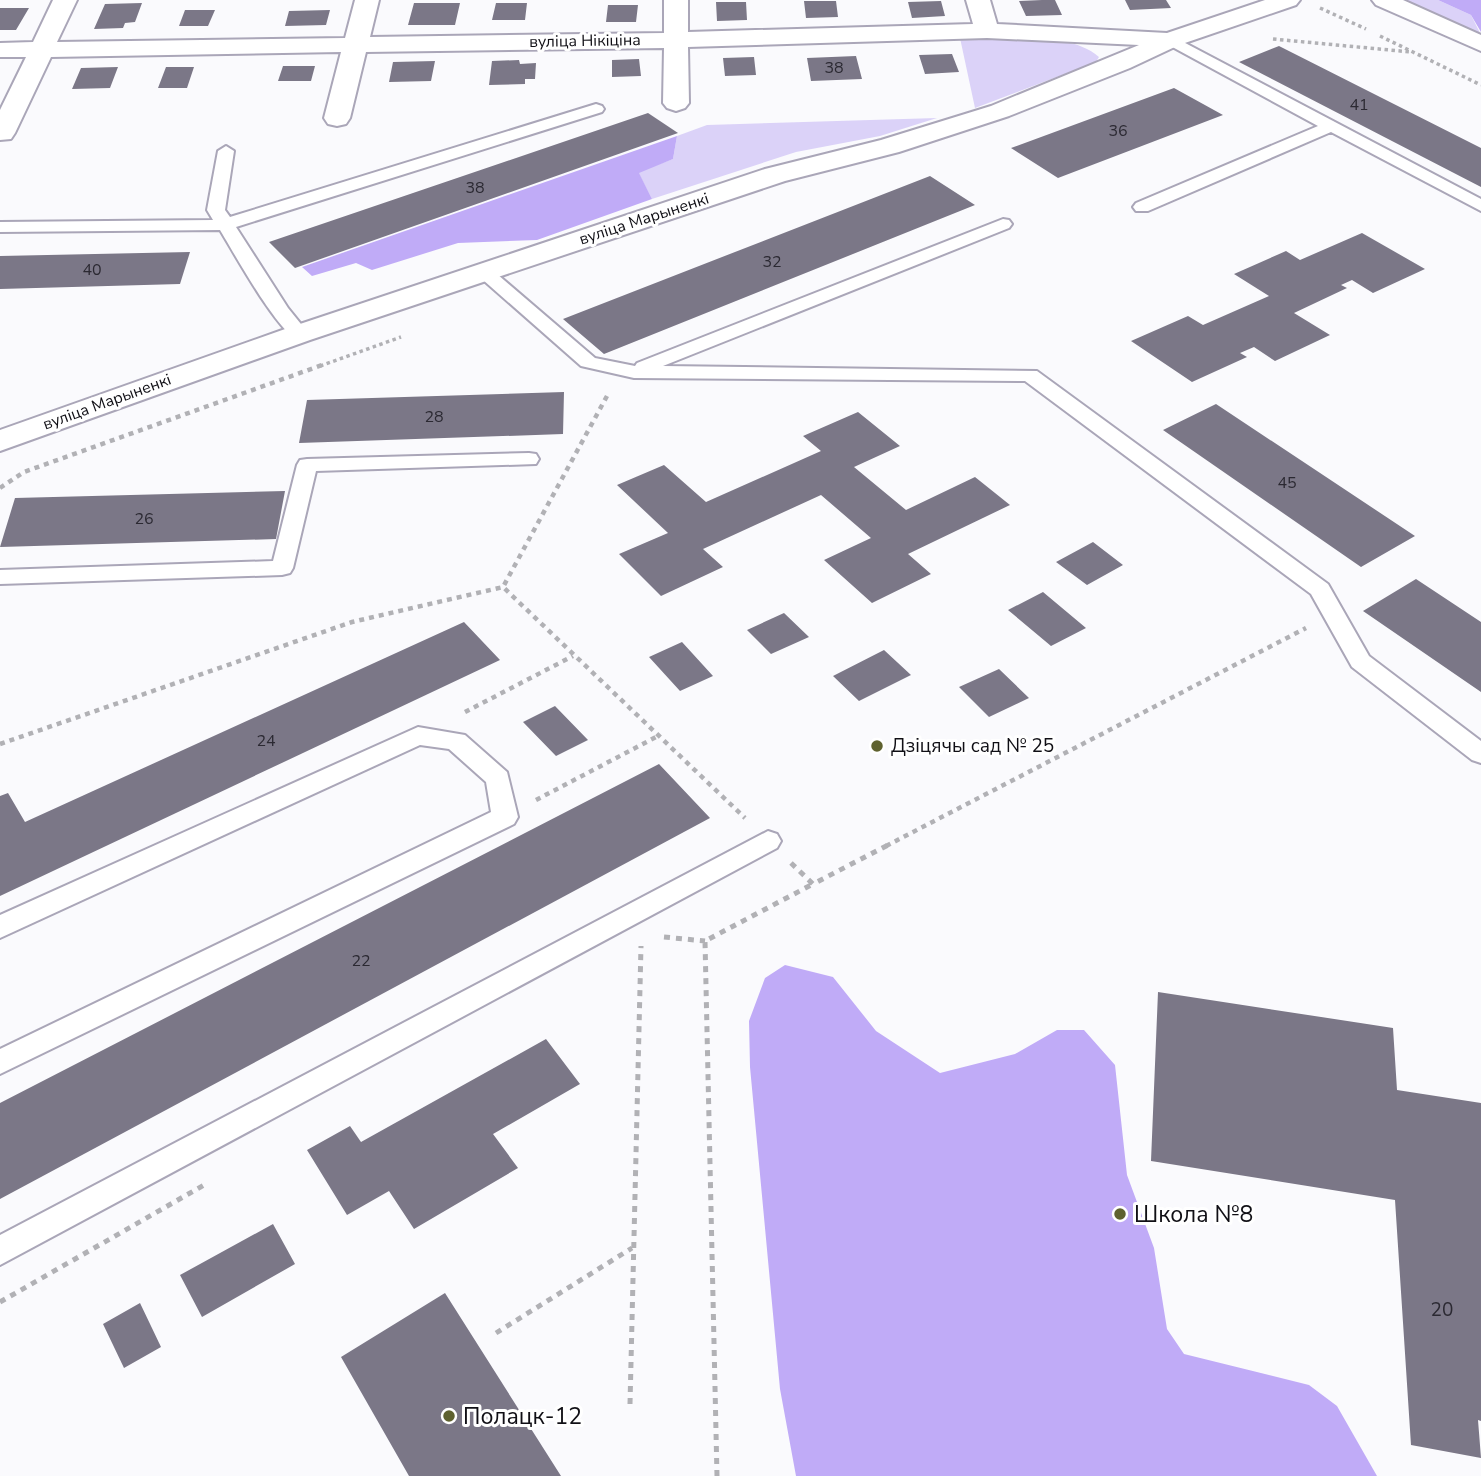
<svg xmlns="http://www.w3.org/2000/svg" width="1481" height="1476" font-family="'Nunito Sans',sans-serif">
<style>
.green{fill:#dbd2f8}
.forest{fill:#c0abf7}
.building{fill:#7b7787}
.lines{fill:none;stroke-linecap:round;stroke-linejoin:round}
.lane-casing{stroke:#aaa6b8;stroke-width:4}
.street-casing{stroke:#aaa6b8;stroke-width:4}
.path-far2{stroke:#b1b1b5;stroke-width:3.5;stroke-dasharray:3.5 3.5;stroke-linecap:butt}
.path-far1{stroke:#b1b1b5;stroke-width:4.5;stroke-dasharray:5 5;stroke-linecap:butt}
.path{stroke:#b1b1b5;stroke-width:5;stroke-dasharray:6 6;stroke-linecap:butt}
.lane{fill:#fff;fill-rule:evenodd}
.street{fill:#fff;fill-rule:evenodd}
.poi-dot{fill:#5e612f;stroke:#fff;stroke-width:2.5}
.labels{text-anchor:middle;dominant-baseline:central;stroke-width:6;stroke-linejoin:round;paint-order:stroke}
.far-street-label{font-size:16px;fill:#100f15;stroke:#fff}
.number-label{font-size:16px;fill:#2b2932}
.poi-label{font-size:19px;fill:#100f15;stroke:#fff;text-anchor:start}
.near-number-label{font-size:19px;fill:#2b2932}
.near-poi-label{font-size:23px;fill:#100f15;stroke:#fff;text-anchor:start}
</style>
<rect width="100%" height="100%" fill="#fafafd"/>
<path class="green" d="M 1404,0 L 1438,0 L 1471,15 L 1481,35 Z
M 960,38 C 1000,39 1068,30 1099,57 L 1096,62 L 975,108 Z
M 937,118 L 880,136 L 796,152 L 652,199 L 638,172 L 673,159 L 677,136 L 707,125 Z"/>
<path class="forest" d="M 1438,0 L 1481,0 L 1481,32 L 1471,15 Z
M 677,136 L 673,159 L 639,173 L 652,199 L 537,240 L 458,243 L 372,270 L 356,263 L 312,276 L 302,267 Z
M 785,965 L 833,977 L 876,1031 L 940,1073 L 1015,1054 L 1057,1030 L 1084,1030 L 1115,1065 L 1127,1175 L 1154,1248 L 1167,1329 L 1184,1354 L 1309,1385 L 1337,1406 L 1377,1476 L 796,1476 L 780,1389 L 750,1067 L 749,1021 L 765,978 Z"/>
<path class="building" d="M 1042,0 L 1055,0 L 1062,15 L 1026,16 L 1019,1 Z
M 1125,0 L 1166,0 L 1171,8 L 1130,10 Z
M 804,1 L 836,1 L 838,17 L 806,18 Z
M 941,1 L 945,16 L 912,18 L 908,2 Z
M 716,2 L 746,2 L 747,20 L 717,21 Z
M 142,3 L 135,22 L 125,23 L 123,28 L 94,29 L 105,4 Z
M 414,3 L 460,3 L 455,25 L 408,25 Z
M 496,3 L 527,3 L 525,20 L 492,20 Z
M 608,5 L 638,5 L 636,22 L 606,22 Z
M 0,8 L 29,8 L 16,30 L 0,30 Z
M 185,10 L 215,10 L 208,26 L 179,26 Z
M 330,10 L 326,25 L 285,26 L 289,11 Z
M 1279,46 L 1481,148 L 1481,187 L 1239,62 Z
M 952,54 L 959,72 L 925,74 L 919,55 Z
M 856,56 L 862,79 L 811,81 L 807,58 Z
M 754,57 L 756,75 L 725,76 L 723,58 Z
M 639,59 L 641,76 L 612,77 L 612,60 Z
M 519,60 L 520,64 L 536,63 L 535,79 L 525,79 L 525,84 L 489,85 L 492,61 Z
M 435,61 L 431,81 L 389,82 L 393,62 Z
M 283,66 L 315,66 L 311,81 L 278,81 Z
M 118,67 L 110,88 L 72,89 L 81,68 Z
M 166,67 L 194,67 L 187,88 L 158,88 Z
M 1174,88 L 1223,115 L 1058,178 L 1011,148 Z
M 648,113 L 678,133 L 295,268 L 269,242 Z
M 930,176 L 975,205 L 604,354 L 563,319 Z
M 1362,233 L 1425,269 L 1373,293 L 1352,280 L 1341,285 L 1347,288 L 1294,313 L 1330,335 L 1275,361 L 1254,347 L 1240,353 L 1247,357 L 1192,382 L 1131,341 L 1188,316 L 1203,325 L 1269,296 L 1234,274 L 1286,251 L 1300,260 Z
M 190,252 L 180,284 L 0,289 L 0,256 Z
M 564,392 L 563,434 L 299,443 L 307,400 Z
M 1216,404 L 1415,536 L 1361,567 L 1163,430 Z
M 858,412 L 900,446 L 854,467 L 906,510 L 975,477 L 1010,505 L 908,554 L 931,574 L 872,603 L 824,560 L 871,538 L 821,495 L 703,549 L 723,567 L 661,596 L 619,554 L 668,533 L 617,485 L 664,465 L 706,502 L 821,451 L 803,436 Z
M 285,491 L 276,539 L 0,547 L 15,498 Z
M 1093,542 L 1123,565 L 1087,585 L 1056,562 Z
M 1416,579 L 1481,622 L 1481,692 L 1363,611 Z
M 1043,592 L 1086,628 L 1051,646 L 1008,610 Z
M 784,613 L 809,637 L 771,654 L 747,630 Z
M 464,622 L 500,660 L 0,896 L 0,796 L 8,793 L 25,822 Z
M 682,642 L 713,676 L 680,691 L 649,657 Z
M 884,650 L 911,675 L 859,701 L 833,676 Z
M 999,669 L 1029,698 L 989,717 L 959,687 Z
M 555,706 L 588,740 L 556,756 L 523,722 Z
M 659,764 L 710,818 L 0,1199 L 0,1103 Z
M 1158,992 L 1393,1028 L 1397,1090 L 1481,1103 L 1481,1421 L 1478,1420 L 1481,1458 L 1411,1445 L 1395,1200 L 1151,1161 Z
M 546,1039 L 580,1084 L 493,1134 L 518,1168 L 414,1229 L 389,1191 L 347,1215 L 307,1150 L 350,1126 L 361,1142 Z
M 273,1224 L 295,1264 L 202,1317 L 180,1275 Z
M 445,1293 L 561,1476 L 409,1476 L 341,1357 Z
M 140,1303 L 161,1347 L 124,1368 L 103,1324 Z"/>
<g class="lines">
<g class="lane-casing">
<path id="lane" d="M 1170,35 L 1481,199 L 1481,211 L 1331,132 L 1148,211 L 1136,211 L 1133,207 L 1136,203 L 1318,126 L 1165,43 L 1162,40 Z
M 596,104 L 602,106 L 604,109 L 602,112 L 236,227 L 288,308 L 309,334 L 299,340 C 279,335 233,251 220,230 L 0,232 L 0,222 L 213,220 L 207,210 L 218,151 L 226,146 L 234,151 L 225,210 L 230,217 Z
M 1003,219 L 1009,220 L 1012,224 L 1009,228 L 663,366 L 1037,371 L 1328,584 L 1369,656 L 1481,741 L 1481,763 L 1472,760 L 1352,667 L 1311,594 L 1025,381 L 634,378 L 581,366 L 474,272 L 476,268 L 490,268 L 595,358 L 635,366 L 637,363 Z
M 529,453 L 536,454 L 539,459 L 536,464 L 316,471 L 293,568 L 290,573 L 282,575 L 0,584 L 0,570 L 273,561 L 297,465 L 300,460 L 307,459 Z
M 418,727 L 465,735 L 507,772 L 518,817 L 514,824 L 0,1074 L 0,1049 L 491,812 L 486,782 L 449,749 L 420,745 L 0,938 L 0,915 Z
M 768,831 L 777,834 L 781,841 L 777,848 L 0,1265 L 0,1235 Z"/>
</g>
<g class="street-casing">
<path id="street" d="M 53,0 L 77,0 L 57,42 L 345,38 L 355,0 L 379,0 L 370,37 L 664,33 L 664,0 L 688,0 L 688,32 L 973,24 L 966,0 L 990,0 L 997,24 L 1167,33 L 1265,0 L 1300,0 L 1296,5 L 1179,45 L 1130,68 L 1009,116 L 899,152 L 785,181 L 310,340 L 0,451 L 0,430 L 288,328 L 765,169 L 881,140 L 991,106 L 1139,45 L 987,38 L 688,47 L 689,103 L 685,108 L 676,111 L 667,108 L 663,103 L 664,48 L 366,52 L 350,118 L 346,124 L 337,126 L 328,124 L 324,118 L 341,52 L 51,57 L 15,133 L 11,139 L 0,140 L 0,110 L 26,57 L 0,57 L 0,43 L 33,42 Z
M 1372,0 L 1403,0 L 1481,35 L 1481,51 L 1376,5 Z"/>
</g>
<path class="path-far2" d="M 1320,8 L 1366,29
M 1380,36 L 1481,85
M 1273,39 L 1411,52
M 320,366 L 401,337"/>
<path class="path-far1" d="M 607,396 L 503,587 L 745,818
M 0,488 L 24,472 L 325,364
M 465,712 L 573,656
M 0,744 L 352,622 L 503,587
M 536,800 L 658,736
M 886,846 L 1306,628"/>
<path class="path" d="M 791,863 L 813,884 L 890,844
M 664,937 L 705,941
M 0,1302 L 204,1185
M 496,1333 L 632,1248
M 630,1404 L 641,946
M 717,1476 L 705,941 L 813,884"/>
<use href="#lane" class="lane"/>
<use href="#street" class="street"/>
</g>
<g class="poi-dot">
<circle cx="877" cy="746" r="7"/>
<circle cx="1120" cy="1214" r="7"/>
<circle cx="449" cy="1416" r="7"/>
</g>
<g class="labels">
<g class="far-street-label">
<text transform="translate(585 41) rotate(-1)">вуліца Нікіціна</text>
<text transform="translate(644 219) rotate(-18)">вуліца Марыненкі</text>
<text transform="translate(107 402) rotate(-20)">вуліца Марыненкі</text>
</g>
<g class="number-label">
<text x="834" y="68">38</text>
<text x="1359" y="105">41</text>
<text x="1118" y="131">36</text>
<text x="475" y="188">38</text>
<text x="772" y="262">32</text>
<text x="92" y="270">40</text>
<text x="434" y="417">28</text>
<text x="1287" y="483">45</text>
<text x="144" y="519">26</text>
<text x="266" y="741">24</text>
<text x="361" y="961">22</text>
</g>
<g class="poi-label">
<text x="891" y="746">Дзіцячы сад № 25</text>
</g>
<g class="near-number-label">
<text x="1442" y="1310">20</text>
</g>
<g class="near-poi-label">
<text x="1134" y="1214">Школа №8</text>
<text x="463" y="1416">Полацк-12</text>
</g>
</g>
</svg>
